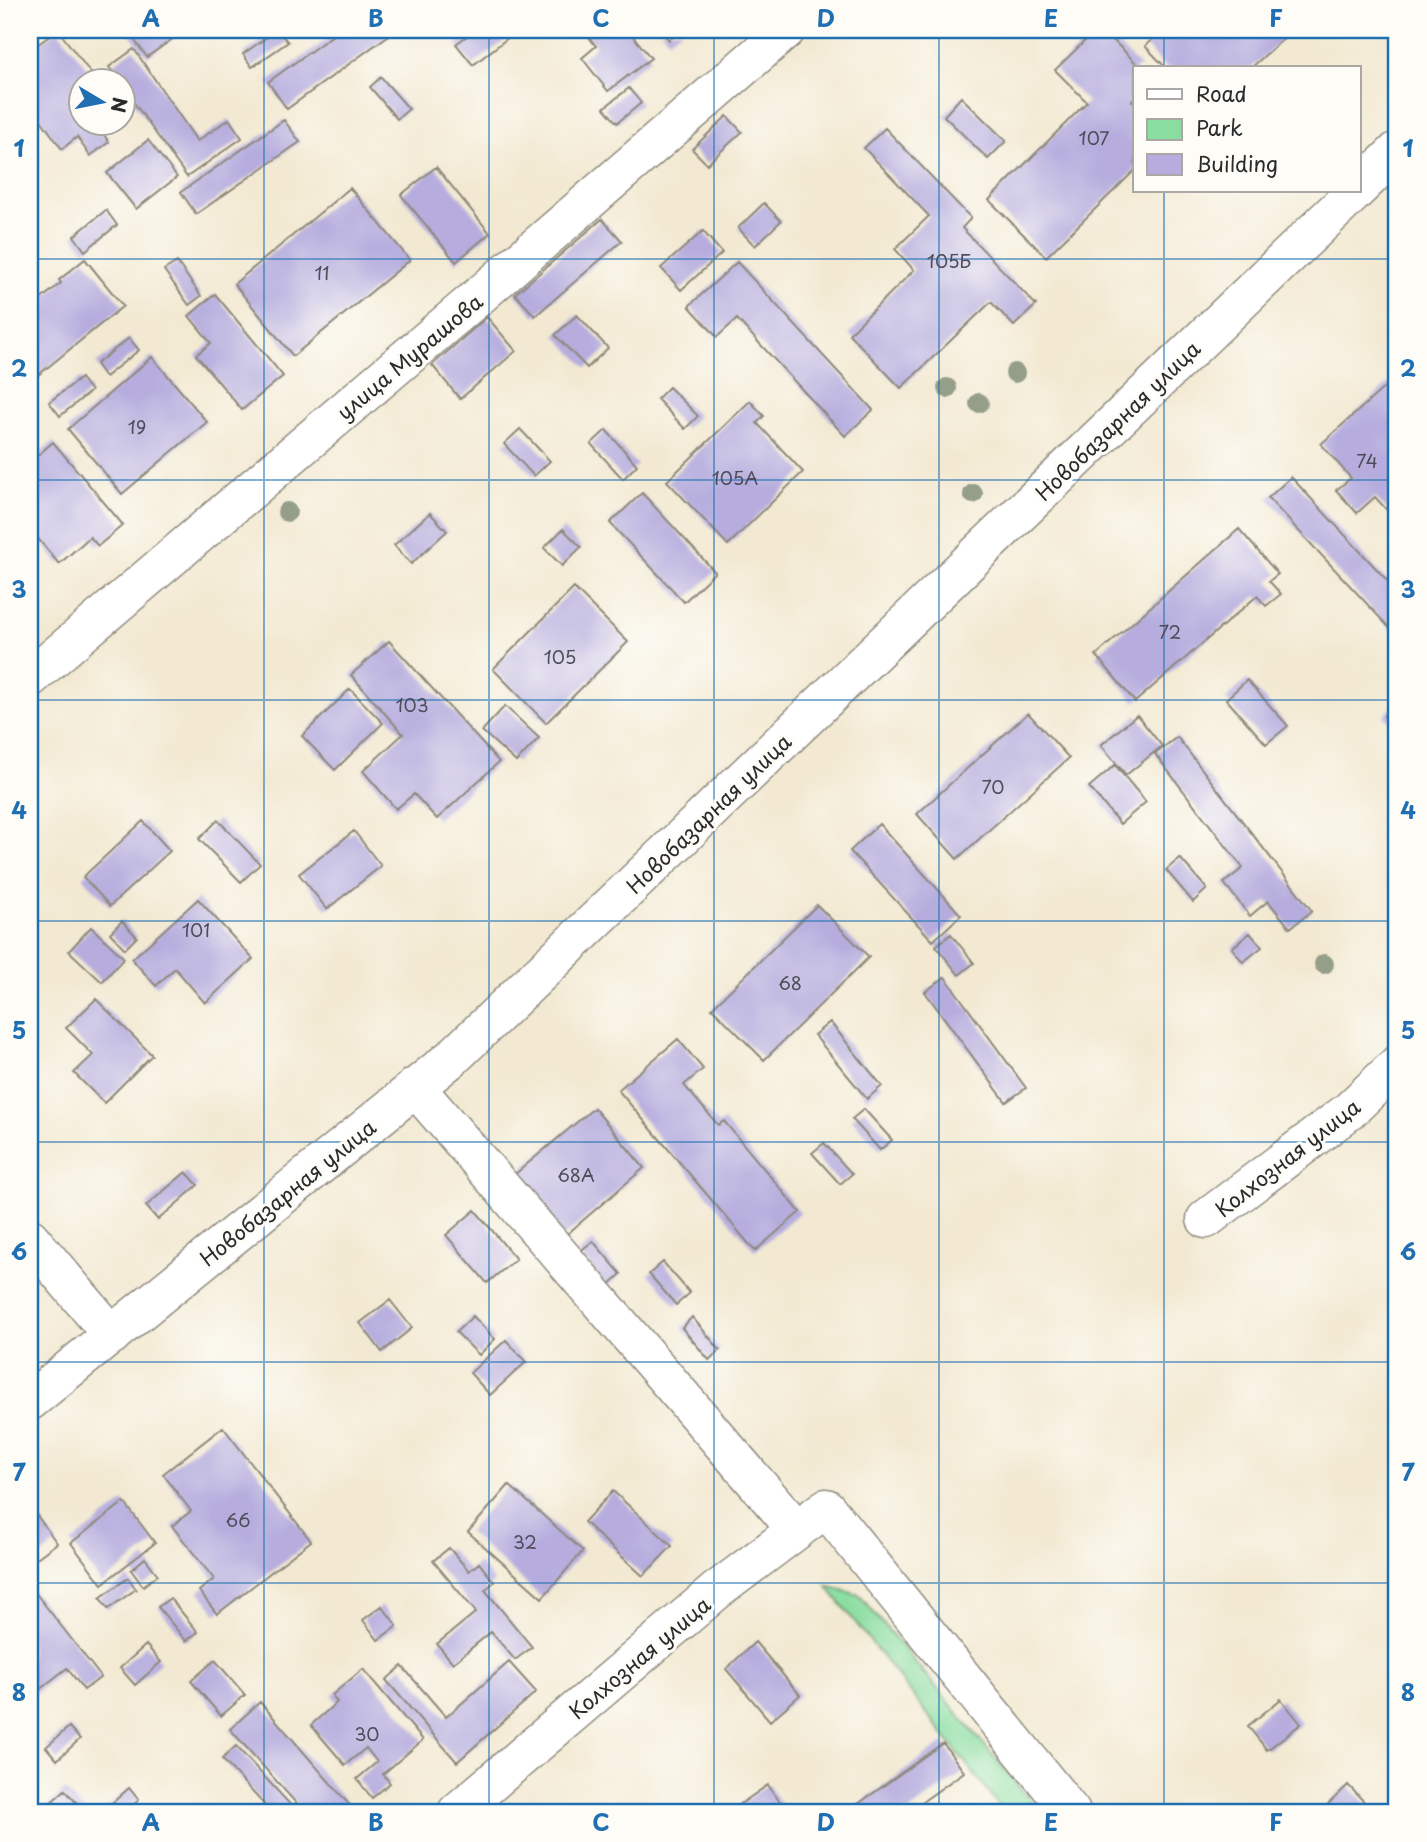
<svg xmlns="http://www.w3.org/2000/svg" width="1427" height="1842" font-family="'Playpen Sans',sans-serif">
<style>
.green{fill:#89dd9f;stroke:#5a8465;stroke-width:2}
.building{fill:#b6adde}
.lines{fill:none;stroke-linecap:round;stroke-linejoin:round}
.minor-casing{stroke:#8f8a7e;stroke-width:41}
.minor{stroke:#fff;stroke-width:38}
.tree{fill:#949e89}
.grid{fill:none;stroke:#1f6fb2;stroke-width:2;stroke-opacity:0.55}
.labels{text-anchor:middle;dominant-baseline:central;stroke-width:6;stroke-linejoin:round;paint-order:stroke}
.number-label{font-size:18px;fill:#4e4c58}
.street-label{font-size:21px;fill:#2b2b2b;stroke:#fdfcf7}
.neatline{fill:none;stroke:#1f6fb2;stroke-width:2.5}
.grid-label{font-size:23px;text-anchor:middle;font-weight:bold;fill:#1f6fb2}
</style>
<rect width="100%" height="100%" fill="#fdfcf7"/>
<filter id="ink" filterUnits="userSpaceOnUse"><feTurbulence type="fractalNoise" baseFrequency=".0143" numOctaves="2"/><feDisplacementMap in="SourceGraphic" scale="14" xChannelSelector="R" yChannelSelector="G"/><feConvolveMatrix kernelMatrix="1 2 1 2 8 2 1 2 1" color-interpolation-filters="sRGB"/></filter>
<filter id="wash" filterUnits="userSpaceOnUse"><feTurbulence type="fractalNoise" baseFrequency=".00686" numOctaves="4" result="noise"/><feDisplacementMap in="SourceGraphic" scale="28" xChannelSelector="R" yChannelSelector="G"/><feGaussianBlur stdDeviation="1.57" result="paint"/><feColorMatrix in="noise" values="0 0 0 0 0 0 0 0 0 0 0 0 0 0 0 0 0 1.4 0 .05"/><feComposite in="paint" operator="in"/></filter>
<g filter="url(#wash)">
<rect width="100%" height="100%" fill="#f3e9d2"/>
<path class="green" d="M 827,1586 L 859,1595 L 1040,1812 L 1004,1812 Z"/>
<g id="blocks">
<path class="building" d="M 58,30 L 96,80 L 80,80 L 80,122 L 95,122 L 109,142 L 90,156 L 77,137 L 62,149 L 30,105 L 30,50 Z
M 127,30 L 185,30 L 147,57 Z
M 277,30 L 288,42 L 252,67 L 243,54 Z
M 340,30 L 385,30 L 389,35 L 287,109 L 268,82 Z
M 475,30 L 518,30 L 473,65 L 456,44 Z
M 583,30 L 628,30 L 651,58 L 608,91 L 582,58 L 596,46 Z
M 660,30 L 682,30 L 669,40 Z
M 1096,30 L 1103,30 L 1141,68 L 1135,68 L 1135,98 L 1132,101 L 1135,104 L 1135,170 L 1046,257 L 989,200 L 1087,102 L 1055,70 Z
M 1162,30 L 1293,30 L 1251,68 L 1166,68 L 1145,46 Z
M 134,49 L 197,141 L 229,119 L 242,138 L 187,177 L 122,86 L 122,80 L 119,80 L 109,67 Z
M 381,77 L 409,109 L 397,119 L 370,87 Z
M 629,88 L 641,103 L 617,123 L 604,108 Z
M 961,97 L 1006,141 L 988,159 L 944,116 Z
M 727,116 L 742,132 L 707,164 L 692,149 Z
M 284,120 L 300,142 L 196,214 L 181,192 Z
M 885,128 L 971,218 L 962,228 L 1036,305 L 1014,326 L 991,302 L 901,388 L 849,334 L 914,270 L 895,249 L 929,216 L 864,148 Z
M 148,140 L 177,177 L 136,209 L 107,173 Z
M 436,167 L 490,233 L 456,262 L 401,195 Z
M 350,188 L 410,260 L 293,356 L 234,284 Z
M 764,203 L 781,221 L 755,246 L 738,228 Z
M 106,210 L 117,225 L 85,251 L 74,236 Z
M 602,219 L 622,241 L 535,316 L 515,294 Z
M 703,231 L 722,253 L 681,290 L 661,268 Z
M 85,259 L 123,306 L 37,376 L 30,366 L 30,308 L 61,283 L 59,280 Z
M 177,262 L 201,296 L 189,305 L 164,270 Z
M 737,262 L 873,410 L 845,436 L 737,319 L 717,337 L 689,306 Z
M 215,294 L 283,376 L 242,410 L 196,355 L 211,343 L 189,316 Z
M 577,315 L 608,348 L 587,368 L 555,335 Z
M 487,317 L 516,351 L 460,399 L 432,365 Z
M 129,338 L 139,350 L 105,377 L 96,364 Z
M 152,357 L 207,422 L 122,494 L 68,429 Z
M 1397,376 L 1397,477 L 1394,480 L 1397,484 L 1397,515 L 1394,518 L 1375,497 L 1357,513 L 1336,490 L 1351,478 L 1321,444 Z
M 81,378 L 91,391 L 60,416 L 49,402 Z
M 669,387 L 698,416 L 685,429 L 657,399 Z
M 750,401 L 764,416 L 757,423 L 803,472 L 728,545 L 667,481 Z
M 520,429 L 550,461 L 534,476 L 504,444 Z
M 606,430 L 637,465 L 623,479 L 591,444 Z
M 53,442 L 123,525 L 98,546 L 90,537 L 59,564 L 30,529 L 30,462 Z
M 1291,477 L 1397,591 L 1397,636 L 1268,498 Z
M 642,493 L 715,572 L 684,602 L 610,523 Z
M 430,513 L 447,531 L 411,564 L 394,545 Z
M 563,529 L 581,547 L 562,566 L 544,548 Z
M 1239,529 L 1278,574 L 1269,581 L 1281,594 L 1266,606 L 1257,596 L 1135,702 L 1096,655 Z
M 574,588 L 628,642 L 546,723 L 493,669 Z
M 389,641 L 499,762 L 437,819 L 414,794 L 396,809 L 363,771 L 403,734 L 351,675 Z
M 1247,680 L 1288,726 L 1266,744 L 1226,699 Z
M 350,689 L 383,723 L 335,770 L 302,736 Z
M 1397,702 L 1397,728 L 1384,716 Z
M 505,706 L 539,738 L 516,762 L 482,731 Z
M 1028,713 L 1069,758 L 957,859 L 917,814 Z
M 1137,715 L 1162,746 L 1126,775 L 1101,745 Z
M 1177,737 L 1312,911 L 1290,928 L 1268,901 L 1250,916 L 1224,883 L 1243,868 L 1155,754 Z
M 1115,765 L 1146,802 L 1120,824 L 1089,787 Z
M 218,820 L 260,864 L 241,882 L 199,839 Z
M 143,821 L 170,851 L 110,906 L 83,877 Z
M 879,824 L 961,915 L 933,941 L 850,851 Z
M 354,831 L 381,866 L 327,909 L 299,874 Z
M 1180,858 L 1207,889 L 1193,902 L 1166,870 Z
M 198,899 L 253,959 L 205,1003 L 175,968 L 156,986 L 132,959 Z
M 817,905 L 869,957 L 764,1060 L 712,1008 Z
M 122,921 L 137,937 L 125,949 L 110,933 Z
M 91,927 L 124,958 L 102,982 L 69,951 Z
M 1250,933 L 1262,947 L 1243,962 L 1232,948 Z
M 951,934 L 974,963 L 959,975 L 936,946 Z
M 945,977 L 1026,1088 L 1006,1102 L 925,992 Z
M 96,999 L 152,1055 L 104,1103 L 74,1073 L 93,1055 L 66,1028 Z
M 830,1022 L 882,1086 L 867,1099 L 814,1035 Z
M 678,1039 L 703,1069 L 684,1085 L 718,1125 L 724,1121 L 800,1212 L 755,1251 L 618,1090 Z
M 594,1108 L 644,1168 L 560,1240 L 508,1180 Z
M 864,1109 L 892,1140 L 880,1150 L 852,1119 Z
M 824,1143 L 852,1174 L 840,1184 L 812,1153 Z
M 186,1172 L 198,1185 L 158,1220 L 146,1206 Z
M 475,1210 L 516,1259 L 487,1283 L 446,1235 Z
M 593,1241 L 621,1274 L 607,1287 L 578,1253 Z
M 663,1262 L 690,1293 L 676,1305 L 649,1274 Z
M 390,1300 L 412,1328 L 382,1352 L 360,1323 Z
M 473,1316 L 495,1339 L 479,1355 L 456,1332 Z
M 692,1317 L 720,1350 L 709,1360 L 682,1328 Z
M 506,1340 L 526,1362 L 490,1395 L 470,1373 Z
M 223,1427 L 311,1541 L 217,1614 L 199,1591 L 214,1579 L 172,1526 L 191,1511 L 163,1474 Z
M 509,1485 L 583,1551 L 542,1598 L 468,1532 Z
M 613,1491 L 672,1546 L 643,1576 L 584,1522 Z
M 124,1502 L 155,1543 L 102,1584 L 71,1543 Z
M 30,1506 L 57,1543 L 30,1563 Z
M 449,1548 L 469,1571 L 479,1563 L 494,1582 L 485,1590 L 532,1647 L 515,1660 L 491,1632 L 453,1663 L 437,1644 L 476,1612 L 433,1561 Z
M 145,1558 L 158,1575 L 143,1586 L 131,1570 Z
M 128,1578 L 136,1589 L 108,1609 L 100,1598 Z
M 30,1586 L 101,1677 L 84,1690 L 67,1668 L 30,1697 Z
M 170,1598 L 198,1632 L 186,1641 L 158,1607 Z
M 382,1606 L 397,1626 L 378,1640 L 363,1620 Z
M 755,1642 L 800,1695 L 770,1721 L 726,1669 Z
M 146,1645 L 161,1662 L 135,1685 L 120,1668 Z
M 215,1660 L 245,1695 L 221,1716 L 191,1681 Z
M 509,1662 L 536,1692 L 457,1762 L 386,1680 L 402,1666 L 446,1717 Z
M 363,1669 L 423,1740 L 383,1774 L 390,1783 L 372,1798 L 357,1779 L 377,1762 L 366,1748 L 345,1765 L 311,1725 L 337,1702 L 332,1695 Z
M 1281,1699 L 1301,1724 L 1267,1750 L 1248,1726 Z
M 260,1702 L 353,1809 L 349,1812 L 304,1812 L 230,1729 Z
M 69,1727 L 80,1739 L 57,1760 L 46,1747 Z
M 943,1743 L 964,1772 L 908,1812 L 847,1812 Z
M 236,1746 L 297,1812 L 271,1812 L 222,1759 Z
M 768,1785 L 787,1812 L 729,1812 Z
M 1348,1785 L 1374,1812 L 1321,1811 Z
M 129,1788 L 139,1800 L 125,1812 L 102,1812 Z
M 65,1790 L 85,1812 L 40,1812 Z"/>
</g>
</g>
<g filter="url(#ink)">
<use href="#blocks" fill-opacity="0" stroke="#8f8a7e" stroke-width="2"/>
<g class="lines">
<g class="minor-casing">
<path id="minor" d="M 1359,188 L 1397,151
M 30,678 L 479,296 L 786,30
M 415,1087 L 797,1530
M 1206,1219 L 1349,1111 L 1397,1065
M 30,1238 L 112,1335
M 30,1401 L 453,1057 L 1356,191
M 457,1812 L 716,1591 L 826,1508 L 1071,1812"/>
</g>
<use href="#minor" class="minor"/>
</g>
<g class="tree">
<circle cx="1015" cy="373" r="10"/>
<circle cx="947" cy="388" r="10"/>
<circle cx="979" cy="403" r="10"/>
<circle cx="973" cy="494" r="10"/>
<circle cx="287" cy="512" r="10"/>
<circle cx="1324" cy="964" r="10"/>
</g>
</g>
<path class="grid" d="M 264,30 L 264,1812M 489,30 L 489,1812M 714,30 L 714,1812M 939,30 L 939,1812M 1164,30 L 1164,68M 1164,191 L 1164,1812M 30,259 L 1397,259M 30,480 L 1397,480M 30,700 L 1397,700M 30,921 L 1397,921M 30,1142 L 1397,1142M 30,1362 L 1397,1362M 30,1583 L 1397,1583"/>
<g class="labels">
<g class="number-label">
<text x="1094" y="137">107</text>
<text x="949" y="260">105Б</text>
<text x="322" y="272">11</text>
<text x="137" y="426">19</text>
<text x="1367" y="460">74</text>
<text x="735" y="477">105А</text>
<text x="1170" y="631">72</text>
<text x="560" y="656">105</text>
<text x="412" y="704">103</text>
<text x="993" y="786">70</text>
<text x="196" y="929">101</text>
<text x="790" y="982">68</text>
<text x="576" y="1174">68А</text>
<text x="238" y="1519">66</text>
<text x="525" y="1541">32</text>
<text x="367" y="1733">30</text>
</g>
<g class="street-label">
<text transform="translate(409 356) rotate(-40)">улица Мурашова</text>
<text transform="translate(1117 420) rotate(-44)">Новобазарная улица</text>
<text transform="translate(708 813) rotate(-44)">Новобазарная улица</text>
<text transform="translate(1287 1157) rotate(-38)">Колхозная улица</text>
<text transform="translate(287 1192) rotate(-39)">Новобазарная улица</text>
<text transform="translate(639 1657) rotate(-40)">Колхозная улица</text>
</g>
</g>
<rect width="1427" height="1842" fill="none" stroke="#fdfcf7" stroke-width="77"/>
<rect x="1133" y="66" width="228" height="126" fill="#fdfcf7" stroke="#a9a8a5" stroke-width="2"/>
<rect x="1147" y="89" width="35" height="10" fill="#ffffff" stroke="#a9a8a5" stroke-width="2"/>
<text x="1196" y="102" font-size="21" fill="#2b2b2b">Road</text>
<rect x="1147" y="119" width="35" height="21" fill="#89dd9f" stroke="#a9a8a5" stroke-width="2"/>
<text x="1196" y="136" font-size="21" fill="#2b2b2b">Park</text>
<rect x="1147" y="154" width="35" height="21" fill="#b6adde" stroke="#a9a8a5" stroke-width="2"/>
<text x="1196" y="172" font-size="21" fill="#2b2b2b">Building</text>
<g transform="translate(102 102) rotate(100)"><circle r="33" fill="#fdfcf7" stroke="#a9a8a5" stroke-width="2"/>
<path d="M0-5L12 26L0 18L-12 26Z" fill="#1f6fb2"/>
<text y="-10" font-size="19" font-weight="bold" text-anchor="middle" fill="#2b2b2b">N</text>
</g>
<rect x="38" y="38" width="1350" height="1766" class="neatline"/>
<g class="grid-label">
<text x="151" y="27">A</text>
<text x="376" y="27">B</text>
<text x="601" y="27">C</text>
<text x="826" y="27">D</text>
<text x="1051" y="27">E</text>
<text x="1276" y="27">F</text>
<text x="19" y="157">1</text>
<text x="1408" y="157">1</text>
<text x="19" y="377">2</text>
<text x="1408" y="377">2</text>
<text x="19" y="598">3</text>
<text x="1408" y="598">3</text>
<text x="19" y="819">4</text>
<text x="1408" y="819">4</text>
<text x="19" y="1039">5</text>
<text x="1408" y="1039">5</text>
<text x="19" y="1260">6</text>
<text x="1408" y="1260">6</text>
<text x="19" y="1481">7</text>
<text x="1408" y="1481">7</text>
<text x="19" y="1701">8</text>
<text x="1408" y="1701">8</text>
<text x="151" y="1831">A</text>
<text x="376" y="1831">B</text>
<text x="601" y="1831">C</text>
<text x="826" y="1831">D</text>
<text x="1051" y="1831">E</text>
<text x="1276" y="1831">F</text>
</g>
</svg>
